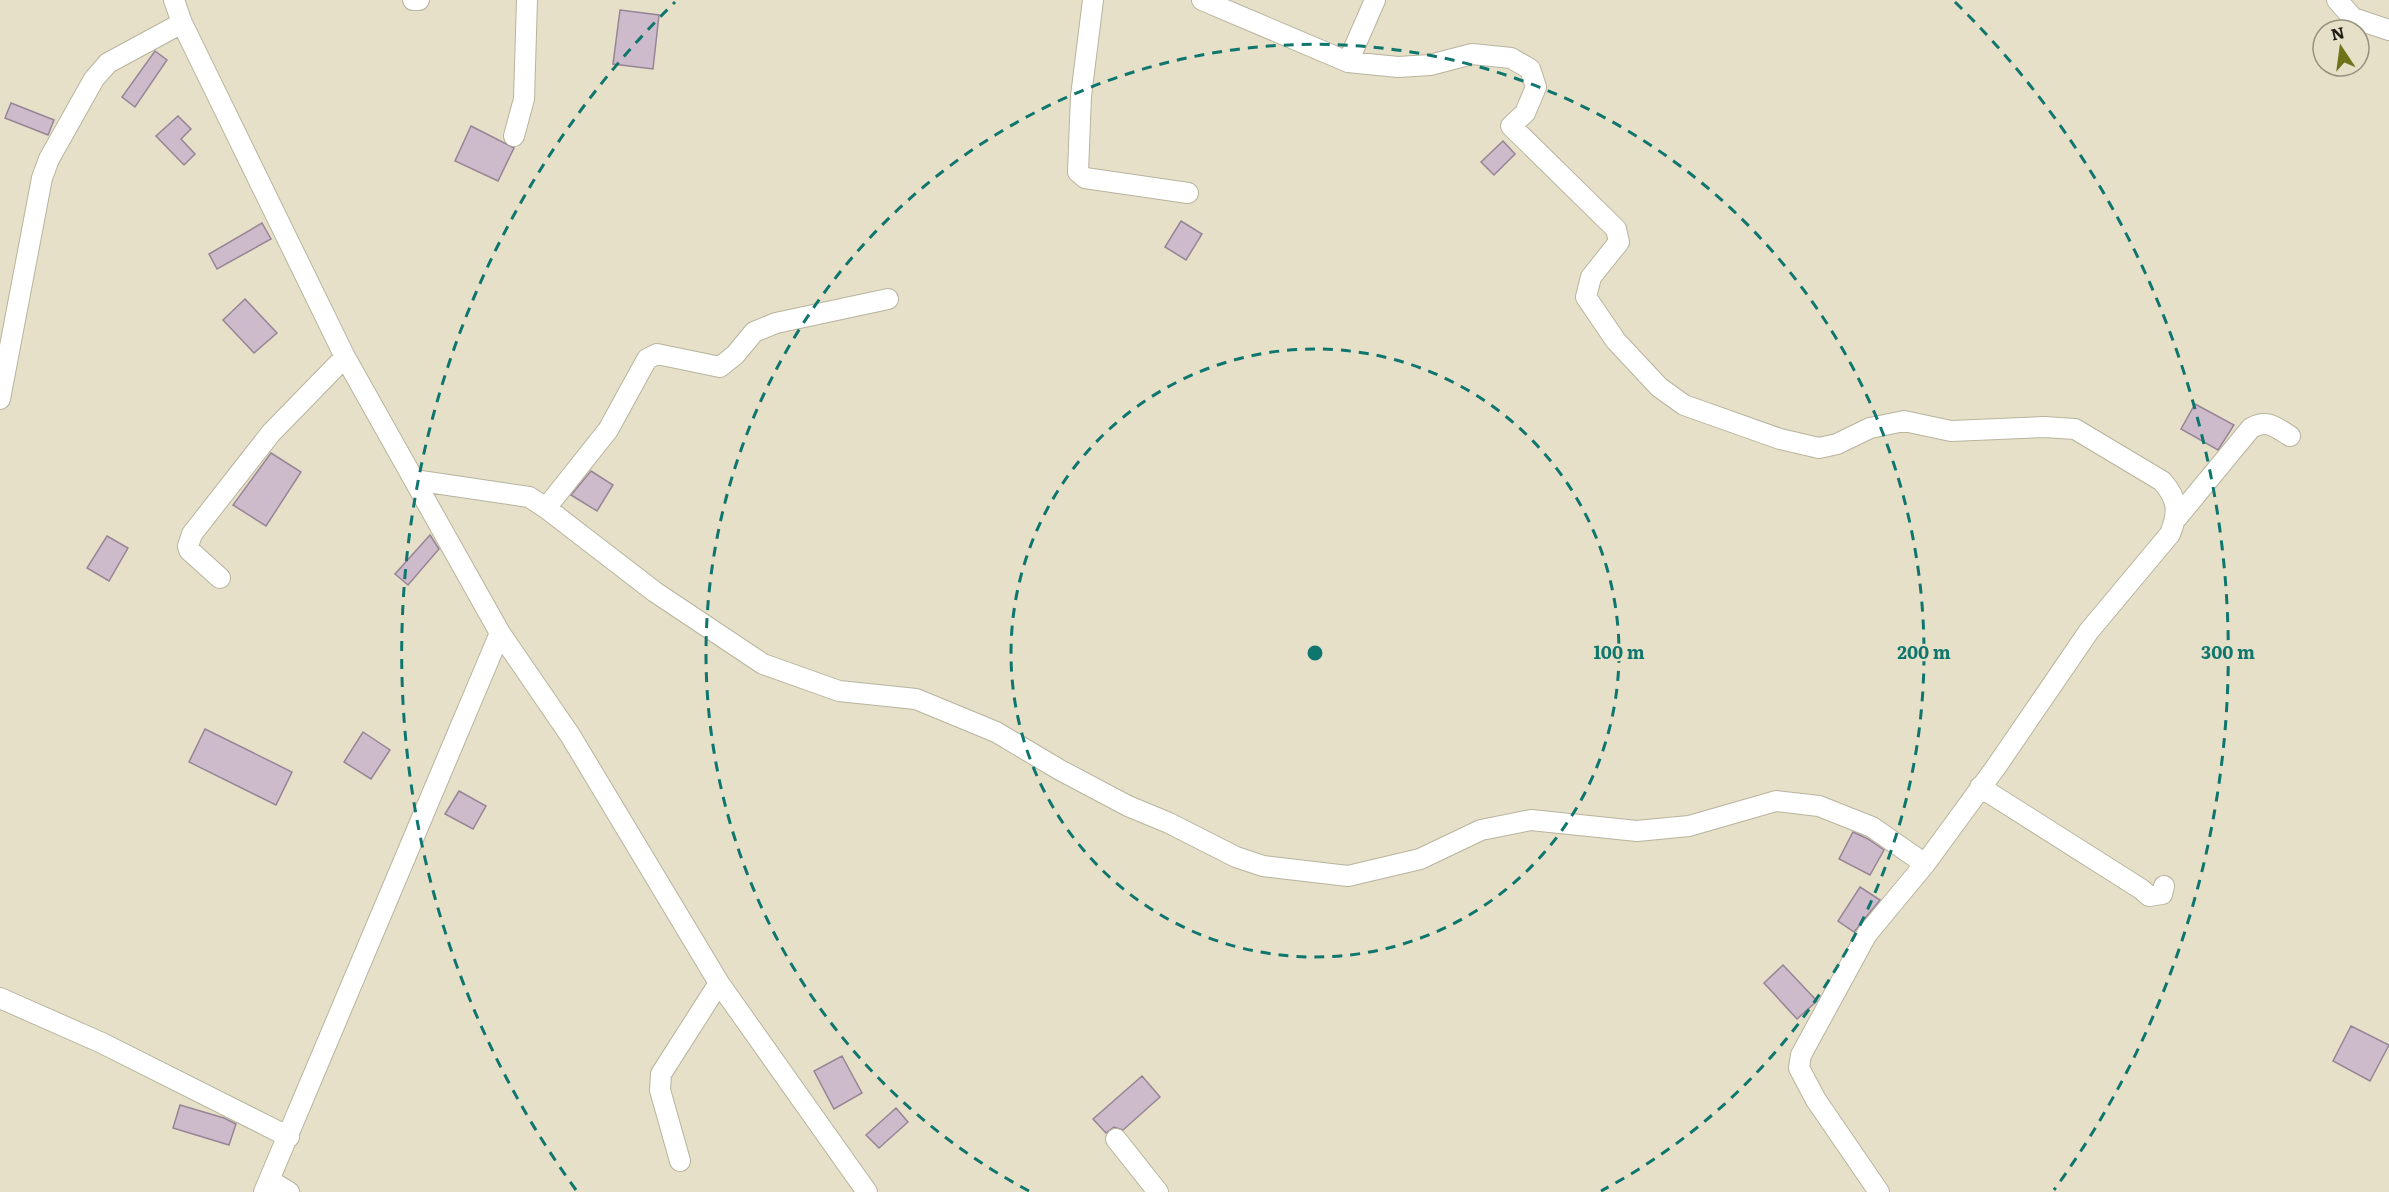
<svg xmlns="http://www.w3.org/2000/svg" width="2389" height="1192" font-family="Literata,serif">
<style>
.building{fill:#cdbacb;stroke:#978595;stroke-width:1.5}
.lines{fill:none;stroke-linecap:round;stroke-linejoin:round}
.minor-casing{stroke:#b8b39d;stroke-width:22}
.minor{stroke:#fff;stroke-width:20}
.ring{fill:none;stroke:#0f766e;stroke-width:3;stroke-dasharray:10 8}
.centre{fill:#0f766e;stroke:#e6e0c9;stroke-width:3}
.ring-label{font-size:18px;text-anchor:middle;font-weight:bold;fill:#0f766e;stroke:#e6e0c9;stroke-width:4.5;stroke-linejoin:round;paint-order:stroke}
</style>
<rect width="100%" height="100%" fill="#e6e0c9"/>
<path class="building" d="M 620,10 L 659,15 L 653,69 L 613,64 Z
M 155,51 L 167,60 L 135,107 L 122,97 Z
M 11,103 L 54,120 L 48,135 L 5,118 Z
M 178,116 L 191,129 L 181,139 L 195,154 L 184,165 L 156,136 Z
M 471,126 L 514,148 L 498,181 L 455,161 Z
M 1503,141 L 1515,154 L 1494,175 L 1481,162 Z
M 1181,221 L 1202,234 L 1186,260 L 1165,247 Z
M 262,223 L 271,239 L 217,269 L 209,254 Z
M 245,299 L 277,333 L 254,353 L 223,320 Z
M 2195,404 L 2234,425 L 2218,450 L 2181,429 Z
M 271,453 L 301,472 L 266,526 L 233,505 Z
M 591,471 L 613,485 L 597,511 L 571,495 Z
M 430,535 L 439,549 L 408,585 L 395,574 Z
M 107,536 L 128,548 L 109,581 L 87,568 Z
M 205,729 L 292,772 L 276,805 L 189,762 Z
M 363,732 L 390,750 L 371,779 L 344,762 Z
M 459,791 L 486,806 L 473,829 L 445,814 Z
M 1853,832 L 1868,839 L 1884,850 L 1870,875 L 1839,859 Z
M 1860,887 L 1880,900 L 1854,932 L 1838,921 Z
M 1783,965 L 1817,1001 L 1797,1019 L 1764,983 Z
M 2351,1026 L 2389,1045 L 2370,1081 L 2333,1061 Z
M 842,1056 L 862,1093 L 834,1109 L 814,1071 Z
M 1142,1076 L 1160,1097 L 1123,1130 L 1114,1127 L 1106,1133 L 1093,1119 Z
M 180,1105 L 224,1118 L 236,1124 L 229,1145 L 173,1128 Z
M 896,1108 L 908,1122 L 879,1148 L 866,1135 Z"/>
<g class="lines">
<g class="minor-casing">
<path id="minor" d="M 174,0 L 182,23 L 345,357 L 500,633 L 570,735 L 719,983 L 867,1192
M 413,0 L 419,0
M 1093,0 L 1081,96 L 1078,172 L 1085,178 L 1188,193
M 1202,0 L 1348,62 L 1398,67 L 1430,65 L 1472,54 L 1511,58 L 1530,69 L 1536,87 L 1525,113 L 1511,126 L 1616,229 L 1619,242 L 1591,277 L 1586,297 L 1616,341 L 1659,387 L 1684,405 L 1780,439 L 1819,448 L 1837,444 L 1870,428 L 1904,421 L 1951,431 L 2044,427 L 2075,429 L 2162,481 C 2178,499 2179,512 2170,534 L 2089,631 L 1996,767 L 1925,864 L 1867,934 L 1801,1055 L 1799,1068 L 1816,1100 L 1879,1192
M 2337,0 L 2353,18 L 2389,30
M 1348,62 L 1375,0
M 514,136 L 524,99 L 527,0
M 0,399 L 42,178 L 49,159 L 94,79 L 108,63 L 182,23
M 414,480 L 529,497 L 546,508 L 655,592 L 763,664 L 839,691 L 916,699 L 996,732 L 1060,770 L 1128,806 L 1169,823 L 1236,857 L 1263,866 L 1348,876 L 1420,859 L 1481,830 L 1531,820 L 1637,831 L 1689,826 L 1776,801 L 1819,806 L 1872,827 L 1925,864
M 546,508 L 608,430 L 647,359 L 657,354 L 720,367 L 735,355 L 754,332 L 776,323 L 888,299
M 2176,519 L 2251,428 C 2268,419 2275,427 2290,436
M 220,578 L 189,550 L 188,546 L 192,534 L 271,433 L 345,357
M 1980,787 L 2141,889 L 2149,896 L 2162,894 L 2164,886
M 0,998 L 102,1043 L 289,1137
M 1116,1139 L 1158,1192
M 680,1161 L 660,1090 L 661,1074 L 719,983
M 269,1180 L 289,1192
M 264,1192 L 500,633"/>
</g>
<use href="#minor" class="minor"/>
</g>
<g class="ring">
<circle cx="1315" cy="653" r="304"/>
<path d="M1029 1191A609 609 0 1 1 1601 1191"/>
<path d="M576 1190A913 913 0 0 1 675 2M1955 2A913 913 0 0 1 2054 1190"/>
</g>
<circle cx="1315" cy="653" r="9" class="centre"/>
<g class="ring-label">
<text x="1619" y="659">100 m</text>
<text x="1924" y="659">200 m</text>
<text x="2228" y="659">300 m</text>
</g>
<g transform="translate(2341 48) rotate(347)"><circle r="28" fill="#e6e0c9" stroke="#969280" stroke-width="1.5"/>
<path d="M0-4.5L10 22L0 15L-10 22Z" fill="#6e7218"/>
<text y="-9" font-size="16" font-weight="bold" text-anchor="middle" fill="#1e1c13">N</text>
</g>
</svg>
